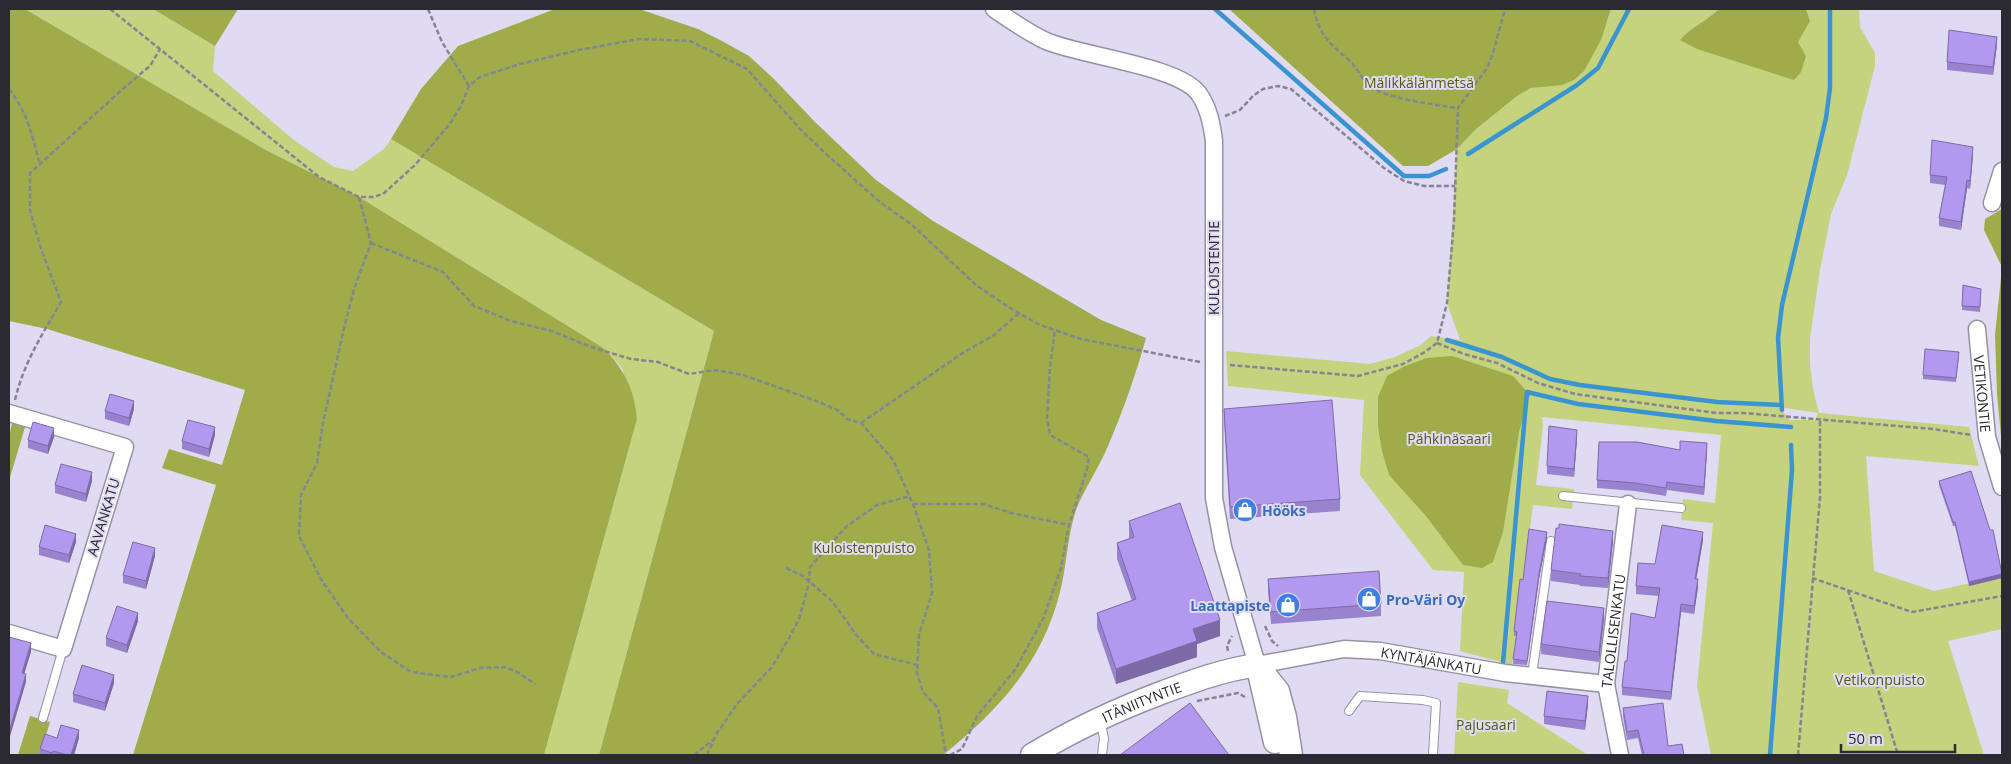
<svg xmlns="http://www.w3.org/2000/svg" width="2011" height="764" font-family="'Open Sans',sans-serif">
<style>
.green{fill:#c5d27e;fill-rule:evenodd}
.forest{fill:#9fac49}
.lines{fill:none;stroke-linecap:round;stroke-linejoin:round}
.stream{stroke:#3a94d1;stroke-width:4.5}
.lane-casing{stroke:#9691a7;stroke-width:10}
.street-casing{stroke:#9691a7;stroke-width:19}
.secondary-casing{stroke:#9691a7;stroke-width:25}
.path{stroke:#878393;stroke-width:2.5;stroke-dasharray:5 2.5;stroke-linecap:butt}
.lane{stroke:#fff;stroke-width:8}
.street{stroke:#fff;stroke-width:16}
.secondary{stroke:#fff;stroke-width:22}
.wall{fill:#9983ce}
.shaded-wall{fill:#7d6aa7}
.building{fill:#b298ef;stroke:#7d6aa7}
.labels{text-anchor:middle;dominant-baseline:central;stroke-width:4;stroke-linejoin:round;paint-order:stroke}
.park-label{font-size:14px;fill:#525b12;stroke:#e0dbf2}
.street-label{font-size:14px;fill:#2b2932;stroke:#e0dbf2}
.shop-label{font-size:14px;font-weight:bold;fill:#366cbe;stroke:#e0dbf2;text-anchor:start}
</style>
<rect width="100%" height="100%" fill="#e0dbf2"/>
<path class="green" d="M 25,9 L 153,9 L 215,46 L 213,71 L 295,141 L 334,167 L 353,171 L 384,149 L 391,139 L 714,331 L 599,755 L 544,755 L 637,419 L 622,368 L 605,349 L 359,197 L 264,149 Z
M 1611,9 L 1719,9 L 1709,18 L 1687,33 L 1797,42 L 1810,21 L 1806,9 L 1859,9 L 1860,27 L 1875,53 L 1875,66 L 1847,175 L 1831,214 L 1820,270 L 1810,339 L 1810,364 L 1813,389 L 1819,413 L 1969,427 L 1979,466 L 1866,456 L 1874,571 L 1934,591 L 2002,576 L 2002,629 L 1948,641 L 1984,755 L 1711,755 L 1697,686 L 1713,523 L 1681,520 L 1683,499 L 1715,503 L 1721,435 L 1542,417 L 1543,426 L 1536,485 L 1574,489 L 1572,509 L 1533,505 L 1512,665 L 1460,651 L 1464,572 L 1433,570 L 1360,475 L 1364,400 L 1228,386 L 1226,351 L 1370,364 L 1395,357 L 1421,345 L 1431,336 L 1460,340 L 1447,303 L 1457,149 L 1475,130 L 1517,96 L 1531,88 L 1545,85 L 1607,23 ZM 1779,407 L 1818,413 L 1815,420 L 1790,420 Z
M 1458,682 L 1509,690 L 1507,703 L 1588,755 L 1454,755 Z"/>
<path class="forest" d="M 9,9 L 25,9 L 264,149 L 359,197 L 605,349 C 625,372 634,388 637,419 L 544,755 L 133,755 L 216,485 L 162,468 L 169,449 L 222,465 L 245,390 L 47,329 L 9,321 Z
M 153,9 L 238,9 L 215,46 Z
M 555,9 L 639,9 L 698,29 L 722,41 L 749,56 L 775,80 L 814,121 L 876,180 L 933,221 L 1101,320 L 1146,338 C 1136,374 1123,411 1108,446 C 1099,468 1085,487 1076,510 C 1067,537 1067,565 1060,592 C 1042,663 999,710 943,755 L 599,755 L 714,331 L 391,139 L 421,89 L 458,46 Z
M 1229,9 L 1611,9 L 1601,40 L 1584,71 L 1574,80 L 1562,85 L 1531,88 L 1517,96 L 1475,130 L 1457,149 L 1428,166 L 1403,166 Z
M 1719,9 L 1806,9 L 1810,21 L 1798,42 L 1806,56 L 1801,72 L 1794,80 L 1697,49 L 1680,40 C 1691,27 1707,21 1719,9 Z
M 2002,209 L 2002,267 L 1984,230 L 1985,219 Z
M 2002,268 L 2002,446 L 1997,394 L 1995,335 Z
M 1452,356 L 1513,376 L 1530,395 L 1519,432 L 1503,532 L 1493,562 L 1482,568 L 1463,565 L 1426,516 L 1389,475 L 1382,451 L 1378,427 L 1378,397 L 1387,376 L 1405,366 L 1427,358 Z
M 12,423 L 25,427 L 9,481 L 9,437 Z
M 30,716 L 50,722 L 40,755 L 18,755 Z"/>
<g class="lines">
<path class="stream" d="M 1215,9 L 1404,176 L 1429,176 L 1446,169
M 1468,154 L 1577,85 L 1598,68 L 1629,9
M 1447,340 L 1502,357 L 1550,379 L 1580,385 L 1717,402 L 1781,405
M 1782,410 L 1778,338 L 1782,305 L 1826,118 L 1830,88 L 1830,9
M 1503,663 L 1527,392 L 1578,404 L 1716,421 L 1791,427
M 1770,755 L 1792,470 L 1791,445"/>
<g class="lane-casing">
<path id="lane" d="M 1563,496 L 1681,508
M 1532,675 L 1551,541
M 1349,711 L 1360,696 L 1423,700 L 1436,703 L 1433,755
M 43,718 L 63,649
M 1100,720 L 1104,738 L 1102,755"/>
</g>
<g class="street-casing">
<g id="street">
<path id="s1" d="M 994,9 C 1010,20 1027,32 1046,41 C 1081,56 1180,66 1199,94 C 1209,108 1212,125 1214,141 L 1214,498 L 1223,547 L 1257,665 L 1344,649 L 1380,651 L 1505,673 L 1606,684"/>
<path d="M 1992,203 L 2002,171"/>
<path id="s2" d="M 1977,329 L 1987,437 L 2002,487"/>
<path d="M 9,413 L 125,447 L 63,649 L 9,633"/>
<path id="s3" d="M 1620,755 L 1606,684 L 1628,504"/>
</g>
</g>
<g class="secondary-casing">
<g id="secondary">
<path d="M 1257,665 L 1278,691 L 1285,717 L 1291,755"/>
<path d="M 1258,668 L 1275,742"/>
<path id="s4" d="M 1032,755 C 1073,730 1116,710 1161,693 C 1193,681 1223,670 1257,665"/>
</g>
</g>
<path class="path" d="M 110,9 L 319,177 L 359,197 L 373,197 L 383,194 L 415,165 L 449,125 L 461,106 L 469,86 L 480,77 L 520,64 L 579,50 L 639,39 L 690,41 L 747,69 L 799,128 L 825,153 L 881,203 L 911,224 L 976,285 L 1010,308 L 1040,325 L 1081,339 L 1200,362
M 428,9 L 442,42 L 469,86
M 1314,9 C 1319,36 1331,44 1350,61 C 1357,68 1361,78 1369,85 C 1381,98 1438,105 1457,108
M 9,89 C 27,111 33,138 40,165
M 1225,116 L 1240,110 L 1253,96 L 1263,89 L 1278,86 L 1291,89 L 1384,168 L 1404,181 L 1424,186 L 1455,186
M 359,197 L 371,243 L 354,289 L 344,328 L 323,423 L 317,463 L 301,495 L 299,536 L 322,581 L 348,618 L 381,652 L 411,672 L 451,677 L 480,668 L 505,667 L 519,673 L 535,684
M 371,243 L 443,272 L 474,306 L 511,321 L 552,331 L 591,347 L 631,359 L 658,362 L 689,374 L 715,370 L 743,375 L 819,402 L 839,411 L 847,419 L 861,423 L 893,460 L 913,504 L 929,550 L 932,593 L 919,635 L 917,673 L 923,692 L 938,708 L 946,755
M 1437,343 L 1464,354 L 1497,363 L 1538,383 L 1575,394 L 1717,413 L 1744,413 L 1933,429 L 1971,435
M 1230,365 L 1358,376 L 1403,364 L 1425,352 L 1437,343 L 1447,303 L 1454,221 L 1458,108 L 1487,68 L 1493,53 L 1505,9
M 15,400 C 24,362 42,335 61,302 L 41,249 L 30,210 L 30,173 L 125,87 L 150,66 L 160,49
M 861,423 L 961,354 L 994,335 L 1019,313
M 913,504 L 983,504 L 1011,513 L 1069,525
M 786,568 L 803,576 L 832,601 L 858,637 L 874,654 L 917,665
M 1812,578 L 1912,612 L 2002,596
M 1848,590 L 1898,755
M 1265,626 L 1272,641 L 1278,646
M 1228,651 L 1227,646 L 1232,636
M 1197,701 L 1238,693 L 1245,697
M 694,755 L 713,740
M 707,755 L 717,733 L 737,704 L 772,667 L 788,640 L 799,619 L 809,583 L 810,567 L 846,527 L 877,505 L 910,496
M 950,755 L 962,749 L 977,716 L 1015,670 L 1044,617 L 1061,568 L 1069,525 L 1087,469 L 1089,457 L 1050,435 L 1047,419 L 1050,367 L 1055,330
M 1798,755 L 1820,497 L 1820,420"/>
<use href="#lane" class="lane"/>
<use href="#street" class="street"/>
<use href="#secondary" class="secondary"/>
</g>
<path class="wall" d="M 1997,45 L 1993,75 L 1947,70 L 1947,62 Z
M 1973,155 L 1970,189 L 1967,188 L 1961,230 L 1939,226 L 1939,218 L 1945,185 L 1930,183 L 1930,175 Z
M 1963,285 L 1981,289 L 1980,312 L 1962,310 Z
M 1959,356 L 1956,382 L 1923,379 L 1923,375 Z
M 134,409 L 129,426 L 105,419 L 105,411 Z
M 1224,409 L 1340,499 L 1340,511 L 1230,519 L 1224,421 Z
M 215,435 L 209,457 L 182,449 L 182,441 Z
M 54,437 L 48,454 L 28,448 L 28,440 Z
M 1577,438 L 1574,477 L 1547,474 L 1547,466 Z
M 1680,450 L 1707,451 L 1704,495 L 1667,490 L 1666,496 L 1635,491 L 1597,488 L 1597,480 Z
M 92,481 L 86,502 L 55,493 L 55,485 Z
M 1939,481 L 2002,571 L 2002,578 L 1969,586 L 1955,526 L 1953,526 L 1939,485 Z
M 1129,521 L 1220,636 L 1197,644 L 1197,657 L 1116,684 L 1097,628 L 1097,613 L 1132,601 L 1117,559 L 1117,543 L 1129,539 Z
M 1547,537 L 1539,579 L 1527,665 L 1513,664 L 1516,636 L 1514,636 L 1514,631 L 1523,580 Z
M 1703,540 L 1696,579 L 1698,587 L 1694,614 L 1681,612 L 1671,700 L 1622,695 L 1622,687 L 1627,661 L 1655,618 L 1659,596 L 1636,594 L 1636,586 L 1655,564 Z
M 1613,541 L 1608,588 L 1580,586 L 1580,585 L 1551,581 L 1551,570 Z
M 76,542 L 69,563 L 39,555 L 39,547 Z
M 155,556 L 146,589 L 123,583 L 123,575 Z
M 1268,579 L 1381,604 L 1381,616 L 1271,624 L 1268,591 Z
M 1604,619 L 1599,662 L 1541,654 L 1541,644 Z
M 138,621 L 127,653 L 106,646 L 106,638 Z
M 114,683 L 105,711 L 73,702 L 73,694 Z
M 1588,704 L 1585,730 L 1544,724 L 1544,716 Z
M 1623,708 L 1668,746 L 1684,755 L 1642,755 L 1638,738 L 1627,740 L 1623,716 Z
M 79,738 L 74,755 L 40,755 L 40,749 Z"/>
<path class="shaded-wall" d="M 1997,37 L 1997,45 L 1993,75 L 1993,67 Z
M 1973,147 L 1973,155 L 1970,189 L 1970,181 Z
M 1967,180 L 1967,188 L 1961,230 L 1961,222 Z
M 134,401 L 134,409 L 129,426 L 129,418 Z
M 215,427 L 215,435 L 209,457 L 209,449 Z
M 54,428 L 54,437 L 48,454 L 48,446 Z
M 1577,430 L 1577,438 L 1574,477 L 1574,469 Z
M 1707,443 L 1707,451 L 1704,495 L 1704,487 Z
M 92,472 L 92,481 L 86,502 L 86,494 Z
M 1613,531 L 1613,541 L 1608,588 L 1608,578 Z
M 1547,532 L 1547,537 L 1539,579 L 1527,665 L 1539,574 Z
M 1703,532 L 1703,540 L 1695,587 L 1695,579 Z
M 76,534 L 76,542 L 69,563 L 69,555 Z
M 155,548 L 155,556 L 146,589 L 146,581 Z
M 2002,574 L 2002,578 L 1969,586 L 1969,582 Z
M 1698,579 L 1698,587 L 1694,614 L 1694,606 Z
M 1681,604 L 1681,612 L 1671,700 L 1671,692 Z
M 1604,608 L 1604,619 L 1599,662 L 1599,652 Z
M 138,613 L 138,621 L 127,653 L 127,645 Z
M 1220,620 L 1220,636 L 1197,644 L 1197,657 L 1116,684 L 1116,669 L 1193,629 Z
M 31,643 L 31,652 L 22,681 L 22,673 Z
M 26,674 L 26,682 L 9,740 L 9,732 Z
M 114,675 L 114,683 L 105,711 L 105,703 Z
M 1588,696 L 1588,704 L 1585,730 L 1585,721 Z
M 79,730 L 79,738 L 74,755 L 71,755 Z"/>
<path class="building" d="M 1949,30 L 1997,37 L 1993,67 L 1947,62 Z
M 1932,140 L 1973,147 L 1970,181 L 1967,180 L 1961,222 L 1939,218 L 1947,177 L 1930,175 Z
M 1963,285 L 1981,289 L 1980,307 L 1962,306 Z
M 1925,349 L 1959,352 L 1956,378 L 1923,375 Z
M 110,394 L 134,401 L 129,418 L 105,411 Z
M 1332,400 L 1340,499 L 1230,507 L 1224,409 Z
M 188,420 L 215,427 L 209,449 L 182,441 Z
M 33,422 L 54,428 L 48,446 L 28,440 Z
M 1549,426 L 1577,430 L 1574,469 L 1547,466 Z
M 1680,441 L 1707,443 L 1704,487 L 1667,482 L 1666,488 L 1635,483 L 1597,480 L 1599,442 L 1637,442 L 1680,450 Z
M 61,464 L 92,472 L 86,494 L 55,485 Z
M 1971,471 L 1990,530 L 1993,530 L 2002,574 L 1969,582 L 1955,522 L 1953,522 L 1939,481 Z
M 1180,503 L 1220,620 L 1193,629 L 1197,641 L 1116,669 L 1097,613 L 1136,599 L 1117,543 L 1134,537 L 1129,521 Z
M 1559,524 L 1613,531 L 1608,578 L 1580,576 L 1581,574 L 1551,570 L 1556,528 L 1559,528 Z
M 45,525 L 76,534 L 69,555 L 39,547 Z
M 1662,525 L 1703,532 L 1695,579 L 1698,579 L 1694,606 L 1681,604 L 1671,692 L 1622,687 L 1625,661 L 1627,661 L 1631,613 L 1655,618 L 1660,588 L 1636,586 L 1638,563 L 1655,564 Z
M 1529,529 L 1547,532 L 1539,574 L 1527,661 L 1513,659 L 1517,632 L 1514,631 L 1520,579 L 1523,580 Z
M 133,542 L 155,548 L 146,581 L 123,575 Z
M 1379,571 L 1381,604 L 1271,612 L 1268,579 Z
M 1547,601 L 1604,608 L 1599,652 L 1541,644 Z
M 117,606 L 138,613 L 127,645 L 106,638 Z
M 9,637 L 31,643 L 22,673 L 26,674 L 9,732 Z
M 82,665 L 114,675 L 105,703 L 73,694 Z
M 1547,691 L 1588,696 L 1585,721 L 1544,716 Z
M 1190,703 L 1229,755 L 1120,755 Z
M 1663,703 L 1668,746 L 1682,744 L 1684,755 L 1644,755 L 1638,730 L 1627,732 L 1623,708 Z
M 61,725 L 79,730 L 71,755 L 67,755 L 53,751 L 52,753 L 40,749 L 45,734 L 57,738 Z"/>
<defs>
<g id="shop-disc" transform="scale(1.25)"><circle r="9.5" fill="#3f7fe0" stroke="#e0dbf2"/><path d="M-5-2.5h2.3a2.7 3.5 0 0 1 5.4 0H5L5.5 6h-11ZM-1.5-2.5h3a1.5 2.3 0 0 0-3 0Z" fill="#fff"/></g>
</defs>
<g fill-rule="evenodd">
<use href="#shop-disc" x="1245" y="510"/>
<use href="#shop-disc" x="1369" y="599"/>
<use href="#shop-disc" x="1288" y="605"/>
</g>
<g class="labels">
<g class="park-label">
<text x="1419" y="82">Mälikkälänmetsä</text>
<text x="1449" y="438">Pähkinäsaari</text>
<text x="864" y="547">Kuloistenpuisto</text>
<text x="1880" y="679">Vetikonpuisto</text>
<text x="1486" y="724">Pajusaari</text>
</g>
<g class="street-label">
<text transform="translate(1213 268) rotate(-90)">KULOISTENTIE</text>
<text stroke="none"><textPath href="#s2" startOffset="65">VETIKONTIE</textPath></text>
<text transform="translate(103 517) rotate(-73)">AAVANKATU</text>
<text stroke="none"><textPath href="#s3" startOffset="126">TALOLLISENKATU</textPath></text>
<text stroke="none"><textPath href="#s1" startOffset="981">KYNTÄJÄNKATU</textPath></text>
<text stroke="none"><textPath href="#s4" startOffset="122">ITÄNIITYNTIE</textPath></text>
</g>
<g class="shop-label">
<text x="1262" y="510">Hööks</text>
<text x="1386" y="599">Pro-Väri Oy</text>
<text x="1270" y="605" text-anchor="end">Laattapiste</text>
</g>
</g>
<rect width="2011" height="764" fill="none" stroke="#2b2932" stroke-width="20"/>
<path d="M1841 744v8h114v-8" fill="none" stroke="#2b2932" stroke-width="2.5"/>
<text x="1848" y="744" font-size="15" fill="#2b2932" stroke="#e0dbf2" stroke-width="4" paint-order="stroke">50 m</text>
</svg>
